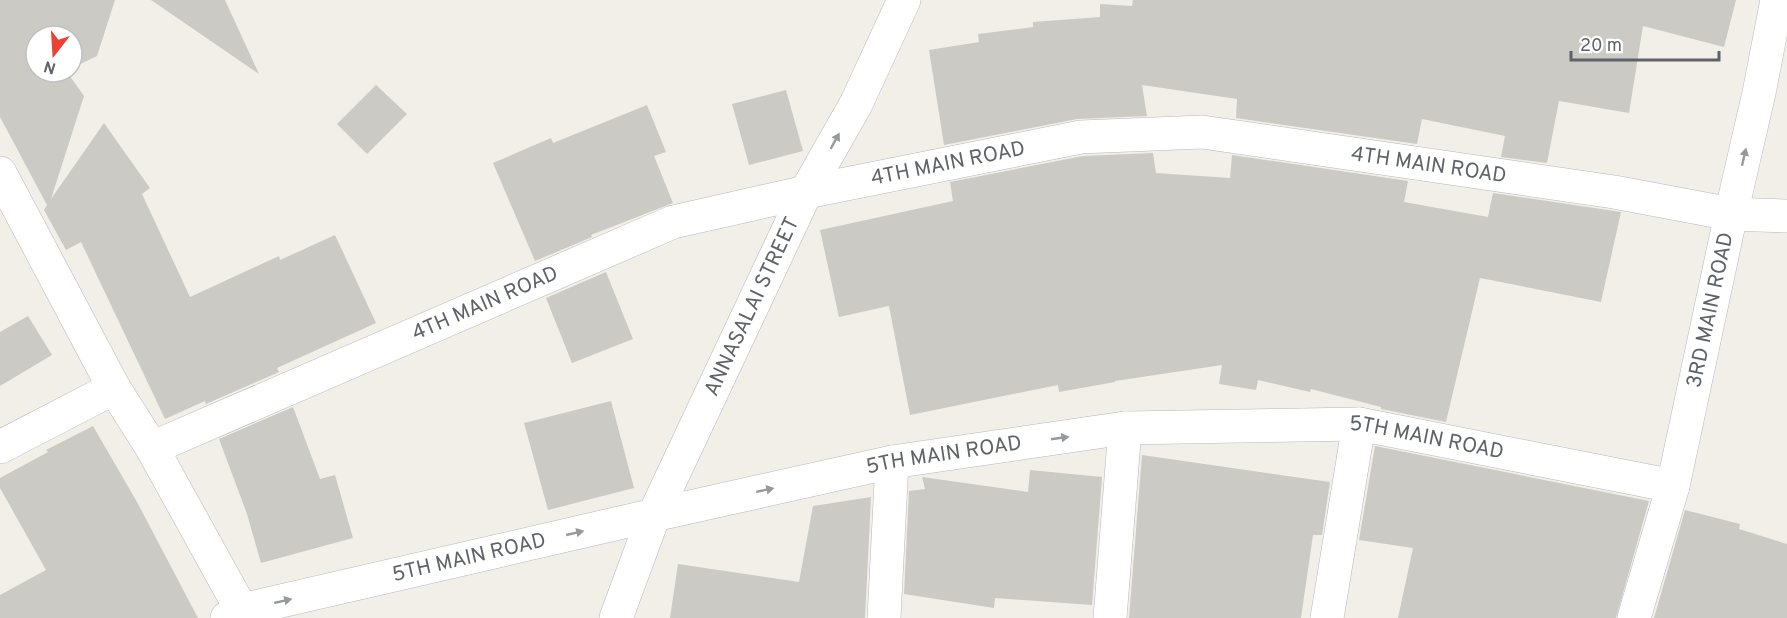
<svg xmlns="http://www.w3.org/2000/svg" width="1787" height="618" font-family="Overpass,sans-serif">
<style>
.building{fill:#cccac5}
.lines{fill:none;stroke-linecap:round;stroke-linejoin:round}
.minor-casing{stroke:#b5b8bc;stroke-width:34}
.tertiary-casing{stroke:#b5b8bc;stroke-width:34}
.secondary-casing{stroke:#b6babf;stroke-width:34}
.minor{stroke:#fff;stroke-width:33}
.tertiary{stroke:#fff;stroke-width:33}
.secondary{stroke:#fff;stroke-width:33}
.oneway{fill:#979a9d}
.labels{text-anchor:middle;dominant-baseline:central;stroke-width:5;stroke-linejoin:round;paint-order:stroke}
.street-label{font-size:21px;fill:#5f6368;stroke:#fff}
</style>
<rect width="100%" height="100%" fill="#f1efe8"/>
<path class="building" d="M 0,0 L 115,0 L 97,56 L 72,68 L 72,36 L 36,36 L 36,72 L 67,72 L 84,96 L 51,199 L 104,123 L 150,188 L 142,194 L 190,297 L 279,256 L 280,260 L 335,235 L 376,323 L 277,368 L 279,372 L 206,404 L 205,401 L 165,419 L 81,242 L 66,250 L 44,210 L 47,205 L 0,117 Z
M 151,0 L 225,0 L 259,74 Z
M 1133,0 L 1736,0 L 1724,47 L 1643,26 L 1629,113 L 1559,101 L 1547,163 L 1501,157 L 1505,136 L 1422,119 L 1417,144 L 1236,118 L 1237,99 L 1142,85 L 1147,116 L 1077,119 L 944,145 L 929,50 L 979,42 L 978,34 L 1033,27 L 1033,22 L 1100,17 L 1100,4 L 1132,6 Z
M 376,85 L 407,114 L 367,154 L 337,124 Z
M 786,90 L 803,151 L 749,165 L 732,104 Z
M 647,105 L 666,152 L 654,156 L 673,203 L 591,235 L 592,237 L 535,261 L 493,163 L 551,138 L 553,143 Z
M 1153,153 L 1156,173 L 1230,178 L 1232,155 L 1408,181 L 1404,202 L 1488,217 L 1493,193 L 1621,212 L 1601,302 L 1480,278 L 1446,422 L 1381,409 L 1381,407 L 1311,389 L 1310,392 L 1258,380 L 1256,390 L 1219,384 L 1222,365 L 1115,381 L 1115,382 L 1059,392 L 1058,385 L 910,415 L 889,306 L 839,317 L 820,230 L 953,201 L 950,182 L 1083,156 Z
M 606,272 L 633,339 L 572,363 L 546,298 Z
M 28,316 L 52,355 L 0,386 L 0,332 Z
M 611,401 L 634,488 L 548,510 L 524,423 Z
M 293,407 L 320,479 L 335,475 L 353,538 L 261,563 L 247,514 L 219,439 Z
M 93,426 L 137,502 L 198,618 L 0,618 L 0,595 L 46,570 L 0,488 L 0,478 L 48,452 L 46,450 Z
M 1375,446 L 1649,501 L 1616,618 L 1398,618 L 1413,548 L 1359,540 Z
M 1142,455 L 1330,482 L 1322,535 L 1313,535 L 1301,618 L 1129,618 Z
M 1030,470 L 1102,477 L 1092,605 L 995,598 L 994,608 L 904,594 L 909,491 L 925,489 L 922,477 L 1028,492 Z
M 871,497 L 865,618 L 670,618 L 678,564 L 799,582 L 813,506 Z
M 1685,510 L 1740,524 L 1739,529 L 1787,544 L 1787,618 L 1654,618 Z"/>
<g class="lines">
<g class="minor-casing">
<g id="minor">
<path id="s1" d="M 152,448 L 673,222 L 806,192 L 1081,137 L 1202,132 L 1614,192 L 1731,214"/>
<path d="M 884,618 L 892,462"/>
<path d="M 1110,618 L 1125,428"/>
<path d="M 1327,618 L 1359,424"/>
<path d="M 1634,618 L 1673,486"/>
</g>
</g>
<g class="tertiary-casing">
<g id="tertiary">
<path d="M 0,173 L 114,388 L 152,448 L 246,618"/>
<path d="M 0,447 L 114,388"/>
<path id="s2" d="M 227,618 L 242,610 L 654,515 L 892,462 L 1125,428 L 1359,424 L 1673,486 L 1731,214"/>
<path id="s3" d="M 616,618 L 654,515 L 806,192 L 856,104 L 904,0"/>
</g>
</g>
<g class="secondary-casing">
<path id="secondary" d="M 1777,0 L 1759,93 L 1731,214 L 1787,216"/>
</g>
<use href="#minor" class="minor"/>
<use href="#tertiary" class="tertiary"/>
<use href="#secondary" class="secondary"/>
</g>
<defs><path id="oneway-solid" d="M-6-.8H1V-3.2L6.5 0L1 3.2V.8H-6Z" transform="scale(1.5)"/></defs>
<g class="oneway">
<use href="#oneway-solid" transform="translate(835 141) rotate(-61)"/>
<use href="#oneway-solid" transform="translate(1744 157) rotate(-77)"/>
<use href="#oneway-solid" transform="translate(1060 438) rotate(-8)"/>
<use href="#oneway-solid" transform="translate(765 490) rotate(-12)"/>
<use href="#oneway-solid" transform="translate(575 533) rotate(-13)"/>
<use href="#oneway-solid" transform="translate(283 601) rotate(-13)"/>
</g>
<g class="labels">
<g class="street-label">
<text stroke="none"><textPath href="#s1" startOffset="849">4TH MAIN ROAD</textPath></text>
<text stroke="none"><textPath href="#s1" startOffset="1335">4TH MAIN ROAD</textPath></text>
<text stroke="none"><textPath href="#s1" startOffset="363">4TH MAIN ROAD</textPath></text>
<text stroke="none"><textPath href="#s3" startOffset="340">ANNASALAI STREET</textPath></text>
<text stroke="none"><textPath href="#s2" startOffset="1653">3RD MAIN ROAD</textPath></text>
<text stroke="none"><textPath href="#s2" startOffset="1222">5TH MAIN ROAD</textPath></text>
<text stroke="none"><textPath href="#s2" startOffset="736">5TH MAIN ROAD</textPath></text>
<text stroke="none"><textPath href="#s2" startOffset="250">5TH MAIN ROAD</textPath></text>
</g>
</g>
<g transform="translate(54 54) rotate(197)"><circle r="28" fill="#ffffff" stroke="#bfc1c3" stroke-width="1.5"/>
<path d="M0-4.5L10 22L0 15L-10 22Z" fill="#ea4335"/>
<text y="-9" font-size="16" font-weight="bold" text-anchor="middle" fill="#5f6368">N</text>
</g>
<path d="M1571 51v9h148v-9" fill="none" stroke="#5f6368" stroke-width="3"/>
<text x="1580" y="51" font-size="18" fill="#5f6368" stroke="#ffffff" stroke-width="4.5" paint-order="stroke">20 m</text>
</svg>
